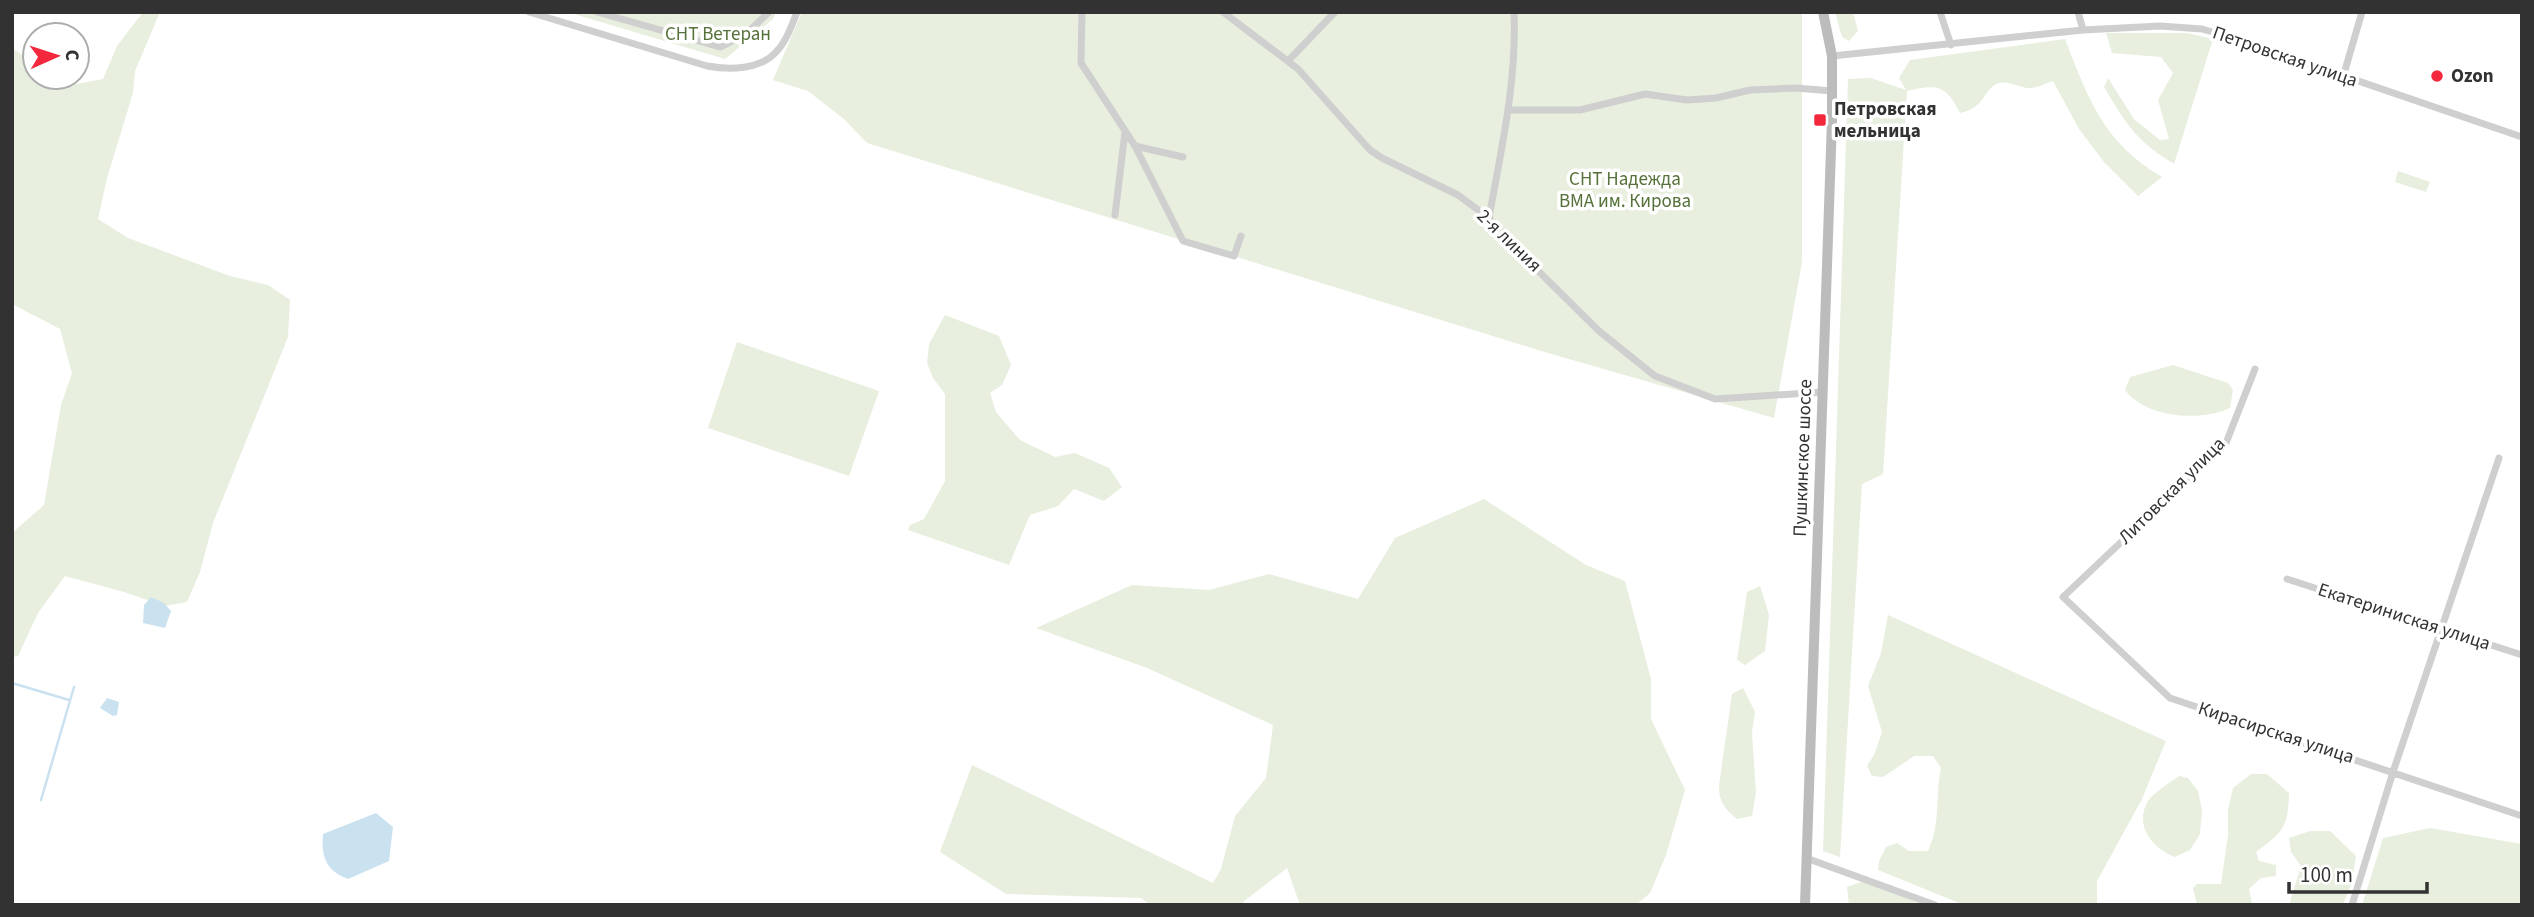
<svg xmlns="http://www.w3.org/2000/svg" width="2534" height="917" font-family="'Source Sans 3',sans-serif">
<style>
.green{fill:#e8efdf}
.water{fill:#cae2f0}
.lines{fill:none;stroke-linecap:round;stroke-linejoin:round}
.stream{stroke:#cae2f0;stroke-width:2.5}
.street{stroke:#cfcfcf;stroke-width:7}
.secondary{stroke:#bcbcbc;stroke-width:10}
.poi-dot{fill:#f4283d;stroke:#fff;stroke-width:2.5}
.labels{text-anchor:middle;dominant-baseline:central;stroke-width:7;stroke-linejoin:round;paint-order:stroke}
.park-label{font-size:19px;fill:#56723a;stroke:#fff}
.street-label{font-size:19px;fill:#323232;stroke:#fff}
.poi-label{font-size:19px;font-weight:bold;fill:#323232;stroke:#fff;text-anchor:start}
</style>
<rect width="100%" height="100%" fill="#fff"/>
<path class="green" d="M 143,12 L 160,12 L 135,71 L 133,93 L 107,178 L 98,219 L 128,238 L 230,276 L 268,285 L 290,300 L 288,337 L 213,523 L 200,572 L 187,602 L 165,606 L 124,592 L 65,576 L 38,613 L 18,656 L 12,657 L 12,533 L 44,505 L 61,405 L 72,373 L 60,329 L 12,304 L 12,48 L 35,63 L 35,77 L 56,77 L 71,85 L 103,79 L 117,46 Z
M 567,12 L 776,12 L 773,19 L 725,59 Z
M 802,12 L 1802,12 L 1802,262 L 1774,418 L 1548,353 L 867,143 L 844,119 L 808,91 L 773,80 Z
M 1835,12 L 1853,12 L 1858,31 L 1849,41 L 1842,37 Z
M 2106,33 L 2187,33 L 2213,39 L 2174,164 C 2135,140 2127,125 2104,87 L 2108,78 L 2134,119 L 2160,140 L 2169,139 L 2158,100 L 2173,73 L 2161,57 L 2112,53 Z
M 2065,39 C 2088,99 2104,143 2162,177 L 2138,196 L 2104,162 L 2079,129 L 2053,81 C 2046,83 2039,87 2032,88 C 2021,89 2010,80 1999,83 C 1983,88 1987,107 1960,113 C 1946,84 1936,84 1907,91 L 1883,474 L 1862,484 L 1840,857 L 1823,851 L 1848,79 L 1871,78 L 1906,90 L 1899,78 L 1910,60 Z
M 2398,171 L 2430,182 L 2426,192 L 2395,182 Z
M 945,315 L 999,336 L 1011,365 L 1002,385 L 990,393 L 996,412 L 1020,440 L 1055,457 L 1075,453 L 1109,468 L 1122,487 L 1104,501 L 1074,489 L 1058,506 L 1030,515 L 1009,565 L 908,530 L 910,525 L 924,519 L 945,481 L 945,394 L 933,378 L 927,363 L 929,344 Z
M 737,342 L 879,391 L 849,476 L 708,428 Z
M 2173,365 L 2228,383 L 2233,390 L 2230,408 C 2200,422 2146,418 2125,390 L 2130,377 Z
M 1484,499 L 1586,565 L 1625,581 L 1651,679 L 1651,719 L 1685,790 L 1666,855 L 1650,893 L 1636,905 L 1300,905 L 1287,868 L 1243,902 L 1245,905 L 1150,905 L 1141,898 L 1006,894 L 940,852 L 972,765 L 1213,883 L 1221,869 L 1235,816 L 1266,778 L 1273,725 L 1147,668 L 1036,628 L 1132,585 L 1209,590 L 1269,574 L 1358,599 L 1395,538 Z
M 1760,586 L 1769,615 L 1765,651 L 1745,665 L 1737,660 L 1747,592 Z
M 1888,615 L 2166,741 L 2141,801 L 2097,881 L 2097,905 L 1964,905 L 1878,870 L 1879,861 L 1886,847 L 1897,843 L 1909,851 L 1928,851 C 1941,825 1935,796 1941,768 L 1933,756 L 1914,756 L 1883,777 L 1872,776 L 1867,766 L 1874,755 L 1882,732 L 1868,686 L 1881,653 Z
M 1743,688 L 1755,712 L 1752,732 L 1756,792 L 1752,816 L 1737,819 C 1724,808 1719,802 1719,785 L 1732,694 Z
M 2251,774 L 2267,774 L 2289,793 C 2288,828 2283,832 2256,852 L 2259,861 L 2276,865 L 2276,876 L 2261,878 L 2249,889 L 2252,903 L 2256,905 L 2197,905 L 2193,888 L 2197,884 L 2221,884 L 2228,835 L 2228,810 L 2233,788 Z
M 2179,776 L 2188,778 L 2198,791 L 2202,810 L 2200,834 L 2190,850 L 2175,857 C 2155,850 2135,828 2146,805 C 2151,793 2169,784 2179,776 Z
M 2430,828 L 2522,844 L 2522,905 L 2362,905 L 2383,838 Z
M 2310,831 L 2330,831 L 2356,856 L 2352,882 L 2343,905 L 2289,905 L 2301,866 L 2291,852 L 2289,838 Z
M 1866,880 L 1922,905 L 1849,905 L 1847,887 Z"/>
<path class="water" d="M 151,597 L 164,603 L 171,611 L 165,628 L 143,623 L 144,605 Z
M 107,698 L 119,702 L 117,715 L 113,716 L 100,708 Z
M 376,813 L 393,827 L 389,861 L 348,879 C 326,871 321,857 323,834 Z"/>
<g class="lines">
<path class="stream" d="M 12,683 L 69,700
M 41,800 L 74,687"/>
<path class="street" d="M 529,12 L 707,66 C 729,70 760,70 776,52 C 786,42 792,25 797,12
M 597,12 L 720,47 L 746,34 L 769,12
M 1082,12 L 1081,63 L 1135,146 L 1183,241 L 1234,256 L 1241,236
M 1223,12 L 1298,69 L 1370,150 L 1382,158 L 1458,195 L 1489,218 L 1515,248 L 1599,331 L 1655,376 L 1715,399 L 1823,392
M 1940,12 L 1951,45
M 2078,12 L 2083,30
M 1832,56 L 2083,30 L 2160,26 L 2202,29 L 2230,37 L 2522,137
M 1288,61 L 1335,12
M 2343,77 L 2362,12
M 1509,110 L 1580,110 L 1645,94 L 1687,100 L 1716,98 L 1750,90 L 1796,88 L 1832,91
M 1135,146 L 1183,157
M 1115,215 L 1125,132
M 1489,218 C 1501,150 1517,82 1514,12
M 2255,369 L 2226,443 L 2063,597 L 2170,698 L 2522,816
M 2287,579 L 2522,655
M 1806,858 L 1935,905
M 2352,905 L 2393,772 L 2499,458"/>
<path class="secondary" d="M 1805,905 L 1832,120 L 1832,56 L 1823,12"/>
</g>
<g class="poi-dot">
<circle cx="2437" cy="76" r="7"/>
<rect x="1813" y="113" width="14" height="14" rx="3.5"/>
</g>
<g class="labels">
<g class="park-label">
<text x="718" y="34">СНТ Ветеран</text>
<text x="1625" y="179">СНТ Надежда<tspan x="1625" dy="22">ВМА им. Кирова</tspan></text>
</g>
<g class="street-label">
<text transform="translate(2285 57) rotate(19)">Петровская улица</text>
<text transform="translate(1509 241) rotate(44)">2-я линия</text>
<text transform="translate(1803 458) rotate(-88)">Пушкинское шоссе</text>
<text transform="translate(2172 491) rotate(-45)">Литовская улица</text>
<text transform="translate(2404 617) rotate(18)">Екатериниская улица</text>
<text transform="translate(2276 733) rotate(18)">Кирасирская улица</text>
</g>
<g class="poi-label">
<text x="2451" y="76">Ozon</text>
<text x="1834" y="109">Петровская<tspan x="1834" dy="22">мельница</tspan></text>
</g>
</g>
<rect width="2534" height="917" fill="none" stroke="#323232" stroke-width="28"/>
<g transform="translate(56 56) rotate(87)"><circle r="33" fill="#ffffff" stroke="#adadad" stroke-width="2"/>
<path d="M0-5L12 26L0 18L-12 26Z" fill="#f4283d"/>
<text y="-10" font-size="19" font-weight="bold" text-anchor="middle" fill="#323232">С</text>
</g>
<path d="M2289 882v10h138v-10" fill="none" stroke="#323232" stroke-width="3.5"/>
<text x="2300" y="882" font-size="21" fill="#323232" stroke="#ffffff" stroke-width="5" paint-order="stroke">100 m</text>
</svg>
